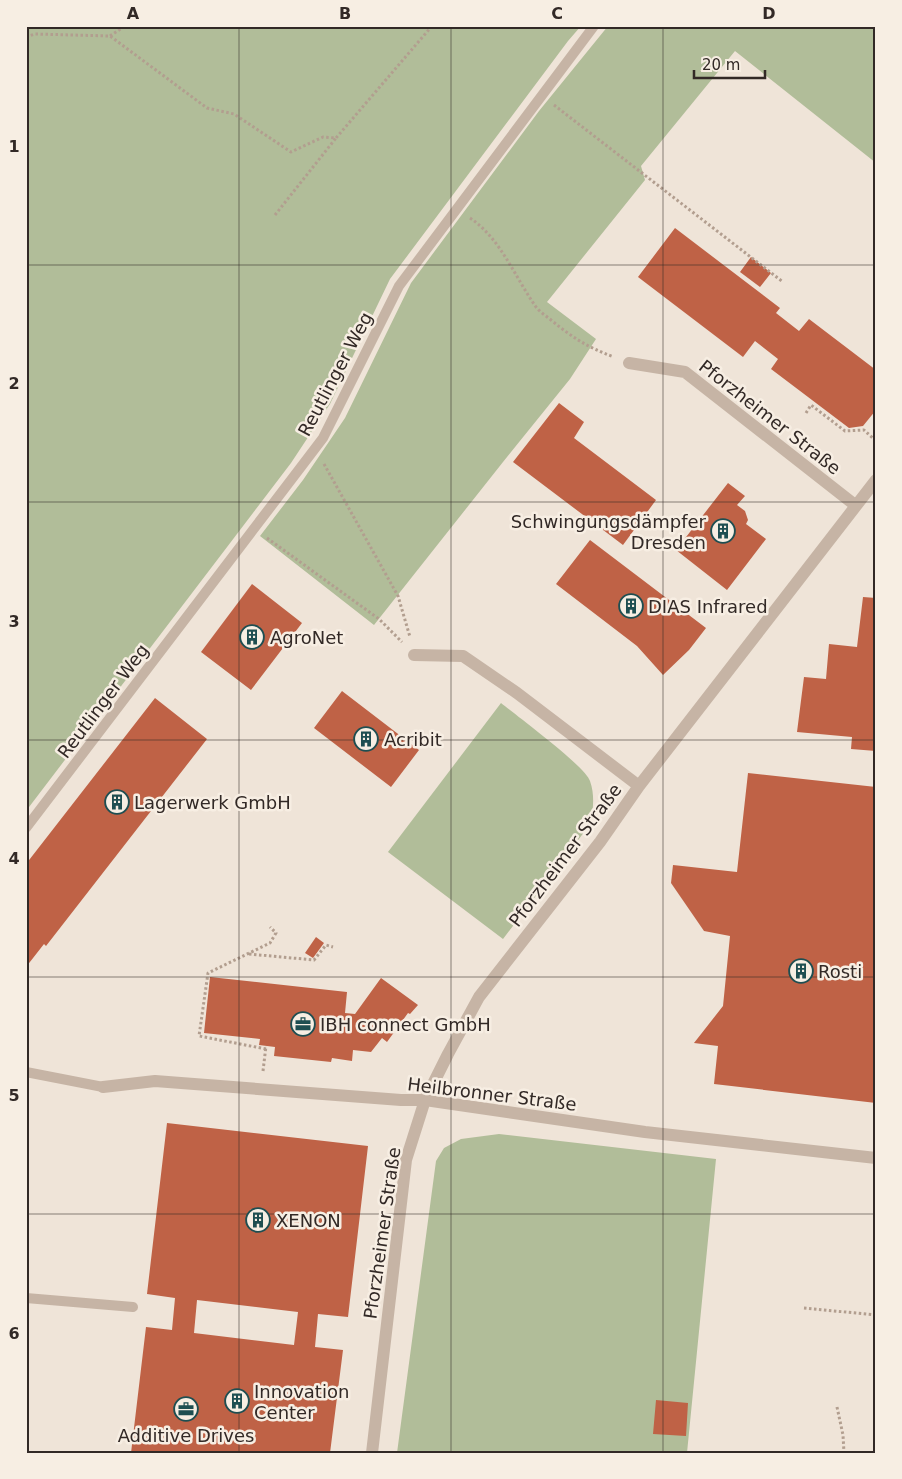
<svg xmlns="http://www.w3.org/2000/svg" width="902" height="1479" font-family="'DejaVu Sans',sans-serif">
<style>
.green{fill:#b1bd99}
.building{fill:#bf6246;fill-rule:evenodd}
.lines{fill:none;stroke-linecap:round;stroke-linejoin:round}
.path{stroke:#b29e8f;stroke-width:3;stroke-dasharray:2.5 2.5;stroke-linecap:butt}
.service{stroke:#c6b4a5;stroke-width:10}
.minor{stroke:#c6b4a5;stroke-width:12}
.grid{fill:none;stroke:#322926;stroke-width:1;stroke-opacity:0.55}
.labels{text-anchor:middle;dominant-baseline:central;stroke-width:5;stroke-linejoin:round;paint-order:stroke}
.street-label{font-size:18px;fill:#322926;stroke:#f7eee3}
.poi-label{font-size:18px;fill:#322926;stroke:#f7eee3;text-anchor:start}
.neatline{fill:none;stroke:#322926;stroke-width:2}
.grid-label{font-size:16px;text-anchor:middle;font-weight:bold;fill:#322926}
</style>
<rect width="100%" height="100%" fill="#efe4d8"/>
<path class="green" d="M 26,26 L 581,26 L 568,41 L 390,279 L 330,404 L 291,463 L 26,811 Z
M 608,26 L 876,26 L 876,163 L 735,51 L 641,166 L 645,180 L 547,302 L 596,339 L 570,379 L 503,462 L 374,625 L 260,536 L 303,480 L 345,418 L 411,283 L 539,111 Z
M 501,703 C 517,716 586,767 590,781 C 595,795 593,809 591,823 L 503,939 L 388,852 Z
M 499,1134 L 716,1159 L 687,1453 L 397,1453 L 436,1161 L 444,1148 L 461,1139 Z"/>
<path class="building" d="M 675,228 L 780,308 L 776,313 L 799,331 L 809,319 L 876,370 L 876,410 L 863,426 L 849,428 L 771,369 L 778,359 L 755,341 L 743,357 L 638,277 Z
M 751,257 L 771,273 L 760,287 L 740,272 Z
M 559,403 L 584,422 L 574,438 L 656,500 L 623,545 L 513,462 Z
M 728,483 L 745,496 L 737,505 L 745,511 L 748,520 L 746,524 L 766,539 L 727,590 L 676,550 Z
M 590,540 L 706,628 L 689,650 L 663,675 L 637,646 L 556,584 Z
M 252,584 L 302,623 L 251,690 L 201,652 Z
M 863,597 L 876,598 L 876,751 L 851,749 L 852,737 L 797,732 L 804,677 L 826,679 L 829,644 L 857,647 Z
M 342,691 L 419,750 L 391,787 L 314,728 Z
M 155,698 L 207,739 L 46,946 L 44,944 L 26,967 L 26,864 Z
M 748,773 L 876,787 L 876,1103 L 714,1084 L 718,1046 L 694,1043 L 723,1006 L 730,936 L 704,931 L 671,883 L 673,865 L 737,872 Z
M 316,937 L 324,943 L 313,958 L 305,953 Z
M 210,977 L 347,992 L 345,1013 L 355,1014 L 381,978 L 418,1005 L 410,1014 L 408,1013 L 387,1042 L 382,1038 L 371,1052 L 353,1050 L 352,1061 L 332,1058 L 331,1062 L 274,1056 L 275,1047 L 259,1045 L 260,1039 L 204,1033 Z
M 167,1123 L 368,1146 L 348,1317 L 318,1314 L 315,1347 L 343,1350 L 330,1453 L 131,1453 L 146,1327 L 172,1330 L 175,1298 L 147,1294 ZM 197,1300 L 298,1312 L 294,1345 L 194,1333 Z
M 656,1400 L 688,1403 L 686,1436 L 653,1434 Z"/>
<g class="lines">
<path class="path" d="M 110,36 L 125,26
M 26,37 L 35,34 L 110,36 L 207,108 L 234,114 L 291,152 L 323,137 L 336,138 L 432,26
M 554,105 L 783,282
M 275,215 L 336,138
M 470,218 C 500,238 514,275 534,304 C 538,311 545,315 551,320 C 573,338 587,347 614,357
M 806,413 L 811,405 L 845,431 L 864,430 L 876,441
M 324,464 L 398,596 L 410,637
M 267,538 L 379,619 L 402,642
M 249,954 L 314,960 L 326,945 L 333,947
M 266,1049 L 199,1036 L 208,973 L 270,943 L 276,933 L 270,927
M 263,1071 L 266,1046
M 804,1308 L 876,1315
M 837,1407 L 843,1435 L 844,1453"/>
<path class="service" d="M 26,828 L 323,438 L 399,286 L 594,26
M 26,1072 L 103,1087
M 26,1298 L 133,1307"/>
<path class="minor" d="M 629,363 L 685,372 L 855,505
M 414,655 L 463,656 L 517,693 L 639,786
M 103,1087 L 155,1081 L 401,1100 L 425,1100 L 645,1132 L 876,1158
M 372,1453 L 406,1160 L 425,1100 L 448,1054 L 479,997 L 600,842 L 639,786 L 876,480"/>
</g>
<path class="grid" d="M 239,26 L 239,1453M 451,26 L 451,1453M 663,26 L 663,1453M 26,265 L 876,265M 26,502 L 876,502M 26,740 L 876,740M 26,977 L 876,977M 26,1214 L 876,1214"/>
<defs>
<g id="building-ring" transform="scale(1.25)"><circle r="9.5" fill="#f7eee3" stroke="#1e4e51" stroke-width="1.5"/><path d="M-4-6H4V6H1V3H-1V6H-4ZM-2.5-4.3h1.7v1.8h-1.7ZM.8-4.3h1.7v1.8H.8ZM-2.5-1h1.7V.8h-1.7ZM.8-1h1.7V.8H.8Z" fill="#1e4e51"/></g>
<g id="office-ring" transform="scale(1.25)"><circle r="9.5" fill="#f7eee3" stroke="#1e4e51" stroke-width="1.5"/><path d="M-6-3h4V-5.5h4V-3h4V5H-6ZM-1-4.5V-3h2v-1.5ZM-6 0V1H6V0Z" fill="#1e4e51"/></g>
</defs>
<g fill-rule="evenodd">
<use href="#building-ring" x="723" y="531"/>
<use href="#building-ring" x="631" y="606"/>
<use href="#building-ring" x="252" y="637"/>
<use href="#building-ring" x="366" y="739"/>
<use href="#building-ring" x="117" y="802"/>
<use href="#building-ring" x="801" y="971"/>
<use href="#office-ring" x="303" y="1024"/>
<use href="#building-ring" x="258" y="1220"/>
<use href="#building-ring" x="237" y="1401"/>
<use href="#office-ring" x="186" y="1409"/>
</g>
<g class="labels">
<g class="street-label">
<text transform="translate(335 374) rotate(-62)">Reutlinger Weg</text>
<text transform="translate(770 417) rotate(38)">Pforzheimer Straße</text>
<text transform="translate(103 701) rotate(-53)">Reutlinger Weg</text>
<text transform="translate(565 855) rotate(-53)">Pforzheimer Straße</text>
<text transform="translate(492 1094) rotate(7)">Heilbronner Straße</text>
<text transform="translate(382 1233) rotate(-82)">Pforzheimer Straße</text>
</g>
<g class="poi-label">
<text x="706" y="521" text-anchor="end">Schwingungsdämpfer<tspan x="706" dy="21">Dresden</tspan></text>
<text x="648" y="606">DIAS Infrared</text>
<text x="270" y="637">AgroNet</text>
<text x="384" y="739">Acribit</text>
<text x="134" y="802">Lagerwerk GmbH</text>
<text x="818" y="971">Rosti</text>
<text x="320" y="1024">IBH connect GmbH</text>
<text x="276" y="1220">XENON</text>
<text x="254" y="1391">Innovation<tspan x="254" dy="21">Center</tspan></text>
<text x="186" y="1435" text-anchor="middle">Additive Drives</text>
</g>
</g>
<rect width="902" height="1479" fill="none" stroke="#f7eee3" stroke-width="55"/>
<path d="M694 70v8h71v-8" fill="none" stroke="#322926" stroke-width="2.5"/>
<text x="702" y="70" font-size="15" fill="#322926" stroke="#f7eee3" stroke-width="4" paint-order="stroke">20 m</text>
<rect x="28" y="28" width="846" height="1424" class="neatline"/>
<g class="grid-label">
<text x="133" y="19">A</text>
<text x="345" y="19">B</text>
<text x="557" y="19">C</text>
<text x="769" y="19">D</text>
<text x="14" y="152">1</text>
<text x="14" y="389">2</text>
<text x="14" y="627">3</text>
<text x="14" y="864">4</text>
<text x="14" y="1101">5</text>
<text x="14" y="1339">6</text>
</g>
</svg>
